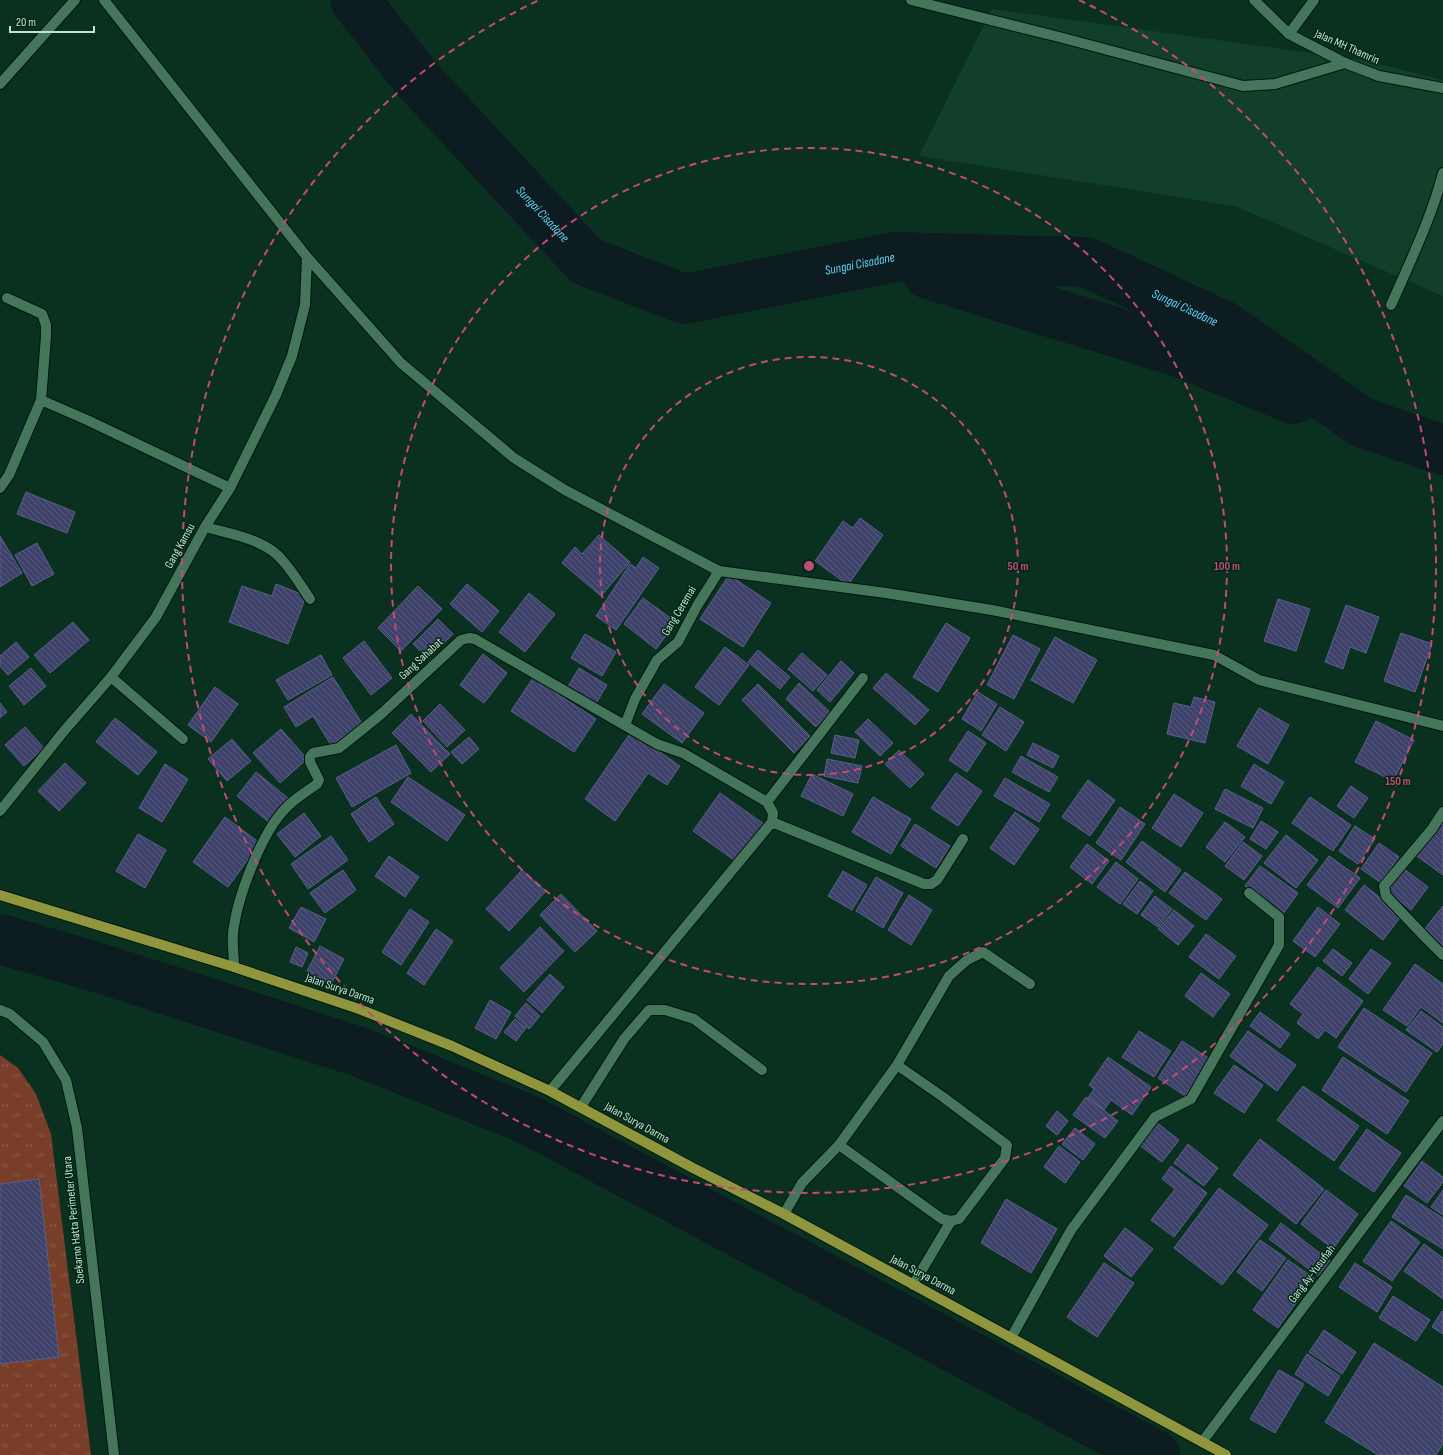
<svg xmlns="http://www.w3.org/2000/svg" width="1443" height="1455" font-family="'Sofia Sans Condensed',sans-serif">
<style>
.built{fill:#113f2a}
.grass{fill:url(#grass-tufts)}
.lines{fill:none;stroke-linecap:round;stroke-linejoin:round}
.river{stroke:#0d1c21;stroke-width:50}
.building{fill:url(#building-back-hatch);stroke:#5a5f89}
.lane-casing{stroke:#00170b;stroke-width:12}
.street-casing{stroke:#00170b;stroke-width:12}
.secondary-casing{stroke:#00170b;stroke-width:12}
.primary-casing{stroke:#00170b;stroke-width:12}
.lane{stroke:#45765c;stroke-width:10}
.street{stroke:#45765c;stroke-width:10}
.secondary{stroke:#45765c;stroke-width:10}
.primary{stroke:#90963d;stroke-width:10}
.ring{fill:none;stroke:#c34a78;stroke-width:2;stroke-dasharray:7 5}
.labels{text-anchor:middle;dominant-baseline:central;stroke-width:3;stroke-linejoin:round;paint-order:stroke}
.street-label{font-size:12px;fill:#c7e1d1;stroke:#002716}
.water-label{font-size:13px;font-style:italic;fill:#5fd4f5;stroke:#002716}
.centre{fill:#c34a78;stroke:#002716;stroke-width:2}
.ring-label{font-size:12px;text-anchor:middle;font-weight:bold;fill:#c34a78;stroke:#002716;stroke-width:3;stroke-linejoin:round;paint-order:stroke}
</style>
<defs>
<pattern id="grass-tufts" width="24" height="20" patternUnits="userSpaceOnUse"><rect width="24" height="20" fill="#783e2a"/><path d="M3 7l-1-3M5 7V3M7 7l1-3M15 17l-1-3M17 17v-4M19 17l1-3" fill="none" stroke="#8a5a48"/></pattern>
<pattern id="building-back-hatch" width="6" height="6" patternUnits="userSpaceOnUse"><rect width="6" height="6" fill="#3e416a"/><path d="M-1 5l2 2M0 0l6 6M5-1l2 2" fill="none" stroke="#585c7e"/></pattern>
</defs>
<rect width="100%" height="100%" fill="#0a311f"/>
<path class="built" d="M 992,9 L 1362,60 L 1443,80 L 1443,296 L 1235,206 L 919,156 Z"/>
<path class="grass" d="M 0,1055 L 18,1068 L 36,1094 L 51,1134 L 91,1455 L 0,1455 Z"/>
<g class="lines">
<g class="river">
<path id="s1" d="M 355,0 L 417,79 L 586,261 L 684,299 L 895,257 L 1086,262 L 1224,326 L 1363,423 L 1443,450"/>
<path d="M 928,274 L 1179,352 L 1293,399"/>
<path d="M 0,939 L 96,967 L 360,1052 L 529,1120 L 1155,1455"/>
</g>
</g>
<path class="building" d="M 26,492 L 75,512 L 67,533 L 17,514 Z
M 860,518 L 883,535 L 848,585 L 815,561 L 843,521 L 853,528 Z
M 599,535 L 630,562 L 601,596 L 562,563 L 575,547 L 582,554 Z
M 0,536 L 22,573 L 0,587 Z
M 37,543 L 54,574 L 32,586 L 15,555 Z
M 643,557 L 659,568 L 616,630 L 596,616 L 630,564 L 636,568 Z
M 729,575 L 771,603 L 743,647 L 700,619 Z
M 276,584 L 306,596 L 288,644 L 229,622 L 242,586 L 272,596 Z
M 467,584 L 499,611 L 482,632 L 450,604 Z
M 418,586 L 442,609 L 401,651 L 378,628 Z
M 529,593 L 555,614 L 525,652 L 499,632 Z
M 643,598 L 676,622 L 656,649 L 624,624 Z
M 1278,599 L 1310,609 L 1296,651 L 1264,641 Z
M 1346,605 L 1379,617 L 1366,653 L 1350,647 L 1343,669 L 1325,662 Z
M 438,619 L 453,634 L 428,659 L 413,644 Z
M 73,622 L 89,640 L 50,673 L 34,655 Z
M 946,623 L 970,638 L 938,692 L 913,677 Z
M 1401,633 L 1432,644 L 1415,692 L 1384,681 Z
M 585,634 L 616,652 L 602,676 L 571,658 Z
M 1013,635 L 1040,649 L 1014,699 L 987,685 Z
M 1055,637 L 1097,660 L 1073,703 L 1031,680 Z
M 364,641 L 392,678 L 371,695 L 343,658 Z
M 16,642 L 29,657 L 8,675 L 0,666 L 0,656 Z
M 725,647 L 749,665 L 719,705 L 695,687 Z
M 758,650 L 790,677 L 780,689 L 748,662 Z
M 802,653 L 827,675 L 813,691 L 788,669 Z
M 483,654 L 507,673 L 484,703 L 460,685 Z
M 321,655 L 332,675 L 288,700 L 276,680 Z
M 841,661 L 854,673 L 830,702 L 817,690 Z
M 31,668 L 46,686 L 24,705 L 9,686 Z
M 579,668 L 607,685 L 595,705 L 567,688 Z
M 886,673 L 929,710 L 915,725 L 873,688 Z
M 333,677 L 363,725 L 331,745 L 313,716 L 296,727 L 284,707 Z
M 533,678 L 596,719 L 574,752 L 511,711 Z
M 799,683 L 830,712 L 816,727 L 786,699 Z
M 664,684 L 704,713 L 682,743 L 642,714 Z
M 758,684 L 810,736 L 794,753 L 742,700 Z
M 215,687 L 238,704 L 211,742 L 188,725 Z
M 978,692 L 997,704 L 981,731 L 962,719 Z
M 1194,697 L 1215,702 L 1205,743 L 1167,734 L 1174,703 L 1191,707 Z
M 0,703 L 7,712 L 0,718 Z
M 440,704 L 465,730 L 447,747 L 423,721 Z
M 1000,707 L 1024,722 L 1006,751 L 982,735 Z
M 1259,708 L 1289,725 L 1268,764 L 1237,746 Z
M 411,714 L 450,754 L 431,772 L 392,733 Z
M 115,718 L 157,752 L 138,775 L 96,742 Z
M 868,719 L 893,743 L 880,756 L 855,732 Z
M 1376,721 L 1414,740 L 1393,781 L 1355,762 Z
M 25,727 L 44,748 L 24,766 L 5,745 Z
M 281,729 L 307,759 L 280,783 L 253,753 Z
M 968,731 L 986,743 L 967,772 L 949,760 Z
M 631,732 L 680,766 L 667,785 L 648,773 L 615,821 L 585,799 Z
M 835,735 L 859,740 L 855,758 L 831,753 Z
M 469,737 L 479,749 L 462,764 L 451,752 Z
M 232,739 L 251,761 L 227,781 L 208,759 Z
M 1033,743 L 1059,756 L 1053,768 L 1027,755 Z
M 396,745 L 411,773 L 352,807 L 336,778 Z
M 899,750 L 924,774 L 910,788 L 885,764 Z
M 1021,756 L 1058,777 L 1049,792 L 1012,772 Z
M 827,759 L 862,766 L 858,783 L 824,776 Z
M 65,763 L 86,783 L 59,811 L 38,791 Z
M 165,764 L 188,779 L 162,822 L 139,808 Z
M 1254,764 L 1284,782 L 1271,804 L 1241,786 Z
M 256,772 L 289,799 L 270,823 L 237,796 Z
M 956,773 L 982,791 L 958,826 L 931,808 Z
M 812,774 L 853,794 L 843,816 L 801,796 Z
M 408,777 L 465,815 L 447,841 L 391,802 Z
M 1005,778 L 1050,804 L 1039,822 L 994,796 Z
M 1088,780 L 1115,800 L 1090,836 L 1062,817 Z
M 1351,786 L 1368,798 L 1354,818 L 1337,806 Z
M 1225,789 L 1263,808 L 1253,828 L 1215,809 Z
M 720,793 L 764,824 L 737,862 L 693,831 Z
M 1174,794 L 1203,813 L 1181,847 L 1152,828 Z
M 376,797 L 394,824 L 369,842 L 351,814 Z
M 873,797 L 911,819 L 891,854 L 852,832 Z
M 1310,797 L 1351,825 L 1333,851 L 1292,823 Z
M 1120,807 L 1145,824 L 1121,860 L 1096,843 Z
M 1015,812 L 1039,829 L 1014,865 L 990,848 Z
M 304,813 L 321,836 L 295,857 L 277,834 Z
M 225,817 L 260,843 L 228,887 L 193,862 Z
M 1261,821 L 1278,832 L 1266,849 L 1250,839 Z
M 1439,821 L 1443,824 L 1443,875 L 1414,854 Z
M 1225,822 L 1245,837 L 1225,862 L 1206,847 Z
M 915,824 L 950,846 L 936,868 L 901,846 Z
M 1355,826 L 1375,839 L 1358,864 L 1339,851 Z
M 138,834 L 166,850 L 145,888 L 116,871 Z
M 1286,835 L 1318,860 L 1296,888 L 1264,863 Z
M 331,836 L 348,860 L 308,889 L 291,864 Z
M 1142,841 L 1181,870 L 1165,892 L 1126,862 Z
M 1243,842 L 1262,856 L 1244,880 L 1225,866 Z
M 1379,843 L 1399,857 L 1380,882 L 1361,869 Z
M 1087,844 L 1109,861 L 1092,884 L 1070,867 Z
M 389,856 L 419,877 L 405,897 L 375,876 Z
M 1329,856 L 1360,878 L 1338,908 L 1307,885 Z
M 1116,862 L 1138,879 L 1120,904 L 1097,887 Z
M 1260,866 L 1298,893 L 1283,914 L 1245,886 Z
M 1404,869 L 1428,887 L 1411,910 L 1386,890 Z
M 343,870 L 356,890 L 325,913 L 310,893 Z
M 522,870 L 546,891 L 509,931 L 486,909 Z
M 843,871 L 867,885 L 852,910 L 828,896 Z
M 1185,872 L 1222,899 L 1206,920 L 1169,893 Z
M 876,877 L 903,893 L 883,928 L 856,911 Z
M 1140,881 L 1153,891 L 1137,914 L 1123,904 Z
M 1364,885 L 1402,915 L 1383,940 L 1345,910 Z
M 561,894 L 597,931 L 575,952 L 540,915 Z
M 909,895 L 932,910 L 911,945 L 888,930 Z
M 1155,896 L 1172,909 L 1158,927 L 1141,915 Z
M 1443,906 L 1443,947 L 1423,931 Z
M 301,907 L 326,919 L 314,942 L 289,928 Z
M 1318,907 L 1340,924 L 1315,957 L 1293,941 Z
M 410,909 L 429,922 L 401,965 L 382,952 Z
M 1174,910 L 1194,926 L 1178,945 L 1158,929 Z
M 540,927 L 564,951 L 524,992 L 500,968 Z
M 436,929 L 453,941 L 424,985 L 407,973 Z
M 1206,934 L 1236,956 L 1219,979 L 1189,957 Z
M 320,946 L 344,959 L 331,984 L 307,971 Z
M 296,947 L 308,953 L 302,967 L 290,962 Z
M 1333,949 L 1352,963 L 1342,976 L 1323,961 Z
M 1371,949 L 1391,963 L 1368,994 L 1349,979 Z
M 1415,964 L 1443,984 L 1443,1023 L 1421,1007 L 1407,1026 L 1383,1010 Z
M 1318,967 L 1363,1001 L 1336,1038 L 1325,1030 L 1318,1039 L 1297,1023 L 1303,1014 L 1290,1004 Z
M 1201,973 L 1230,994 L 1213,1017 L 1185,996 Z
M 550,974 L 564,987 L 542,1013 L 527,1000 Z
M 490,1000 L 511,1012 L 496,1039 L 475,1028 Z
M 526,1003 L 540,1016 L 529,1029 L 515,1016 Z
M 1364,1008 L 1432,1053 L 1406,1092 L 1338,1047 Z
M 1421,1011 L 1443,1027 L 1443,1044 L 1437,1052 L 1406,1030 Z
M 1260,1012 L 1290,1034 L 1280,1048 L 1250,1026 Z
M 515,1019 L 526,1028 L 516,1041 L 504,1032 Z
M 1139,1031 L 1171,1051 L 1154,1077 L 1122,1057 Z
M 1248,1031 L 1296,1065 L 1277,1091 L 1230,1056 Z
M 1182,1041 L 1210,1059 L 1185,1096 L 1158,1078 Z
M 1108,1057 L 1151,1087 L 1132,1115 L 1111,1100 L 1104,1110 L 1088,1098 L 1094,1089 L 1089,1085 Z
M 1343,1057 L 1409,1101 L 1387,1134 L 1322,1090 Z
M 1234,1065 L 1263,1085 L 1244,1113 L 1214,1093 Z
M 1303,1086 L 1359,1126 L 1334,1161 L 1277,1120 Z
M 1086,1097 L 1118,1121 L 1105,1138 L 1073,1115 Z
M 1057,1111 L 1068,1121 L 1057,1135 L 1046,1126 Z
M 1156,1122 L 1179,1140 L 1162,1162 L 1138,1144 Z
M 1075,1128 L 1095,1144 L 1083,1160 L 1062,1144 Z
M 1367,1129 L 1401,1153 L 1374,1192 L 1339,1168 Z
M 1260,1139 L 1324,1189 L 1296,1224 L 1233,1175 Z
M 1188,1144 L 1218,1168 L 1204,1186 L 1174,1163 Z
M 1059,1146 L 1080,1162 L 1065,1183 L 1044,1167 Z
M 1422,1161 L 1443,1177 L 1443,1182 L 1427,1203 L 1404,1186 Z
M 1171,1166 L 1207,1193 L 1174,1237 L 1151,1220 L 1175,1189 L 1162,1179 Z
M 39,1179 L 59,1357 L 0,1364 L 0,1184 Z
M 1219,1188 L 1268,1225 L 1222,1285 L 1174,1248 Z
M 1326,1190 L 1358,1214 L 1333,1249 L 1301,1224 Z
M 1443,1190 L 1443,1215 L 1431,1207 Z
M 1406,1195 L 1443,1218 L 1443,1249 L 1392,1217 Z
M 1006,1199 L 1057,1229 L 1031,1273 L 981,1243 Z
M 1391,1221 L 1420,1242 L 1392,1281 L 1363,1261 Z
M 1281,1223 L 1330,1261 L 1318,1276 L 1269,1239 Z
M 1125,1228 L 1153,1249 L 1131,1277 L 1104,1256 Z
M 1260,1240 L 1286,1258 L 1262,1291 L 1237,1272 Z
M 1424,1244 L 1443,1258 L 1443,1299 L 1404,1271 Z
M 1288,1260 L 1314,1278 L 1278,1328 L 1253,1310 Z
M 1104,1263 L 1134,1283 L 1097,1337 L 1067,1317 Z
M 1355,1263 L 1392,1287 L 1377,1312 L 1339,1287 Z
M 1393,1296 L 1430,1320 L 1416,1341 L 1379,1318 Z
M 1442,1311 L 1443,1312 L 1443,1334 L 1432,1327 Z
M 1324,1330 L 1356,1352 L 1342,1374 L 1309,1352 Z
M 1374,1343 L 1443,1387 L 1443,1444 L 1436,1455 L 1378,1455 L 1325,1422 Z
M 1307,1354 L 1340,1376 L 1328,1396 L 1295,1374 Z
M 1279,1370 L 1304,1384 L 1275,1433 L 1250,1419 Z"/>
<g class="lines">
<g class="lane-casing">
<path id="lane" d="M 897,1065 L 949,976 L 967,960 L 983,952 L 1030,984
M 581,1107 L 624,1039 L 649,1010 L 665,1010 L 694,1019 L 762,1070
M 784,1214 L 802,1183 L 839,1145 L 897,1065 L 943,1097 L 1007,1145 L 1005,1158 L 959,1219 L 951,1221 L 942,1219 L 839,1145
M 913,1285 L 951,1221"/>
</g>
<g class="street-casing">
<path id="street" d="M 104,0 L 307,257 L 401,363 L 514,458 L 565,490 L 719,571 L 886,593 L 992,610 L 1214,655 L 1259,680 L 1443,726
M 911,0 L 1063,38 L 1243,86 L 1275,84 L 1345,63
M 1289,34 L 1314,0
M 0,84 L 75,0
M 7,298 L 42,314 L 46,325 L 46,336 L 41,400 L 87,420 L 230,488
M 1391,305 C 1410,262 1431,219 1443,173
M 0,488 L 9,475 L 41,400
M 205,527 C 230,534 266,539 283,561 C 293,572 301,586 310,599
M 111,677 L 183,739
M 625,725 L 635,699 L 657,660 L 678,642 L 697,606 L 719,571
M 0,811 L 64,731 L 111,677 L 156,617 L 205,527 L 230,488 L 276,395 L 292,356 L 305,305 L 307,257
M 1443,812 L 1432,829 L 1384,886 L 1386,896 L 1424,936 L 1443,955
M 772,822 L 924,884 L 931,884 L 937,880 L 963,839
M 234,967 C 234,955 232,944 233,933 C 237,898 260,837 283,811 C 292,800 306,792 317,784 L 319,780 L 310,762 L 310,757 L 313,753 L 339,748 L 380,715 L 461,640 L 469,638 L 475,639 L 657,744 L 683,753 L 767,802
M 550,1091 L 772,822 L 773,813 L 767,802 L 863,678
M 1011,1338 L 1071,1230 L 1155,1117 L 1191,1099 L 1279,945 L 1279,917 L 1249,893
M 1202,1442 L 1443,1121"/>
</g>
<g class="secondary-casing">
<path id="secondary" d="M 1254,0 L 1289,34 L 1345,63 L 1379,76 L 1443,88
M 0,1010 L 10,1014 L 43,1042 L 66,1080 L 77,1128 L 114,1455"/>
</g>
<g class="primary-casing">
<path id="primary" d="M 0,895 L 234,967 L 359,1009 L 452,1046 L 550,1091 L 693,1168 L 784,1214 L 1226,1455"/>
</g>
<use href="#lane" class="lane"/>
<use href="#street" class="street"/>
<use href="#secondary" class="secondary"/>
<use href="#primary" class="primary"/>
</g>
<g class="ring">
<circle cx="809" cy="566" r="209"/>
<circle cx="809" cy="566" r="418"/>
<path d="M1079 0A627 627 0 1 1 539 0"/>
</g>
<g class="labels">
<g class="street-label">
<text transform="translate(1347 47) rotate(24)">Jalan MH Thamrin</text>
<text transform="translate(180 546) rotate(-61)">Gang Kamsu</text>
<text transform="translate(679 611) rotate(-59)">Gang Ceremai</text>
<text transform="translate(421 659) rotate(-43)">Gang Sahabat</text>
<text transform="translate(340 989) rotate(19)">Jalan Surya Darma</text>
<text transform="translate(637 1123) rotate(29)">Jalan Surya Darma</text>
<text transform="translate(74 1220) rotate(-96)">Soekarno Hatta Perimeter Utara</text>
<text transform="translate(1312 1274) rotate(-53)">Gang Ay-Yusufiah</text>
<text transform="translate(923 1275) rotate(28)">Jalan Surya Darma</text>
</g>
<g class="water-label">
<text stroke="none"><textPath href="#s1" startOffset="285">Sungai Cisadane</textPath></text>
<text stroke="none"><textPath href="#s1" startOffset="633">Sungai Cisadane</textPath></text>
<text stroke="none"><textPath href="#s1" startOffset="969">Sungai Cisadane</textPath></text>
</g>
</g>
<circle cx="809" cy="566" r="6" class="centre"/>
<g class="ring-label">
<text x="1018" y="570">50 m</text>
<text x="1227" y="570">100 m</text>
<text x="1398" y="785">150 m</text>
</g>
<path d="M10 26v6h84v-6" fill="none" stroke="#c7e1d1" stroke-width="2"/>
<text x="16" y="26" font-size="12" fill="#c7e1d1" stroke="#002716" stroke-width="3" paint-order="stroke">20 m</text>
</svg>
